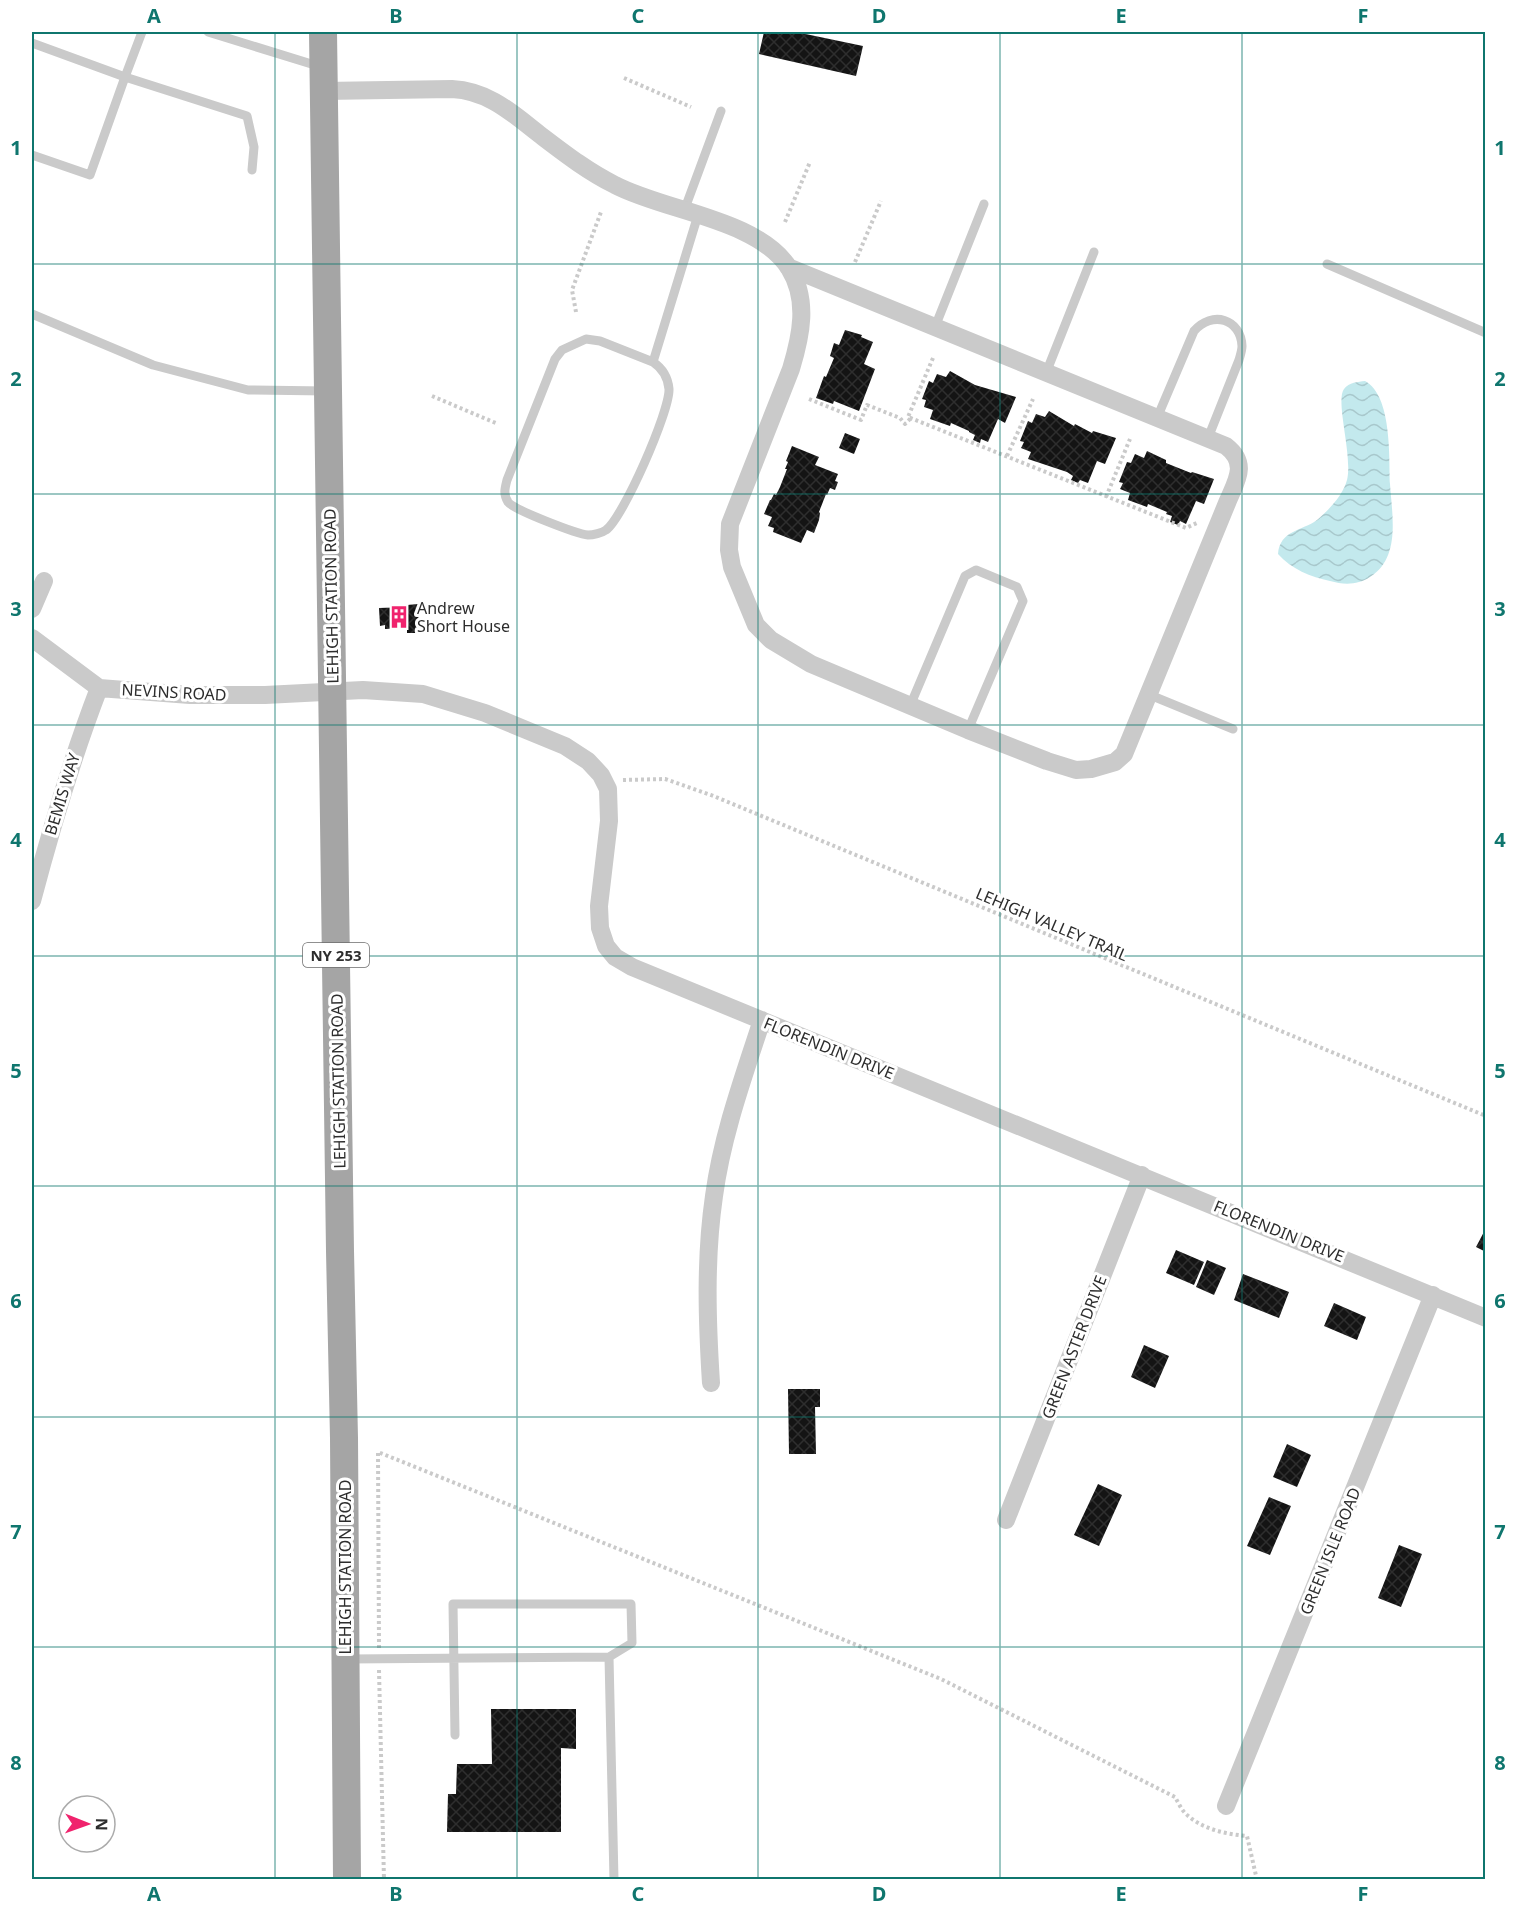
<svg xmlns="http://www.w3.org/2000/svg" width="1517" height="1911" font-family="'Noto Sans',sans-serif">
<style>
.water{fill:url(#water-waves)}
.building{fill:url(#building-cross-hatch)}
.lines{fill:none;stroke-linecap:round;stroke-linejoin:round}
.path{stroke:#cacaca;stroke-width:4;stroke-dasharray:3 3;stroke-linecap:butt}
.service{stroke:#cacaca;stroke-width:9}
.minor{stroke:#cacaca;stroke-width:18}
.primary{stroke:#a5a5a5;stroke-width:28}
.grid{fill:none;stroke:#0f766e;stroke-width:1.5;stroke-opacity:0.55}
.labels{text-anchor:middle;dominant-baseline:central;stroke-width:6;stroke-linejoin:round;paint-order:stroke}
.shield{fill:#fff;stroke:#6c6c6c;stroke-width:1.5}
.shield-label{font-size:15px;font-weight:bold;fill:#2d2d2d}
.street-label{font-size:16px;fill:#2d2d2d;stroke:#fff}
.poi-label{font-size:16px;fill:#2d2d2d;stroke:#fff;text-anchor:start}
.neatline{fill:none;stroke:#0f766e;stroke-width:2}
.grid-label{font-size:20px;text-anchor:middle;font-weight:bold;fill:#0f766e}
</style>
<defs>
<pattern id="water-waves" width="16" height="10" patternUnits="userSpaceOnUse" patternTransform="scale(1.5)"><rect width="16" height="10" fill="#c3e9ed"/><path d="M0 5q4-4 8 0t8 0" fill="none" stroke="#a8c8cc"/></pattern>
<pattern id="building-cross-hatch" width="8" height="8" patternUnits="userSpaceOnUse" patternTransform="scale(1.5)"><rect width="8" height="8" fill="#141414"/><path d="M0 0l8 8M0 8l8-8" fill="none" stroke="#2e2e2e"/></pattern>
</defs>
<rect width="100%" height="100%" fill="#fff"/>
<path class="water" d="M 1365,381 C 1392,396 1389,456 1390,484 C 1392,515 1401,558 1370,577 C 1358,585 1344,585 1330,581 C 1311,577 1291,569 1278,554 C 1280,530 1302,531 1317,520 C 1329,510 1343,495 1347,480 C 1353,456 1335,401 1344,389 C 1349,382 1358,382 1365,381 Z"/>
<path class="building" d="M 764,32 L 796,32 L 863,46 L 856,76 L 759,54 Z
M 845,330 L 862,335 L 861,337 L 873,342 L 864,364 L 875,369 L 859,411 L 834,401 L 833,404 L 816,398 L 824,376 L 826,377 L 834,358 L 830,356 L 834,343 L 839,345 Z
M 950,371 L 975,385 L 1016,397 L 1005,423 L 998,419 L 988,442 L 981,439 L 980,443 L 973,440 L 975,435 L 969,432 L 969,431 L 951,423 L 950,426 L 930,419 L 933,410 L 924,407 L 926,400 L 922,399 L 929,381 L 933,383 L 937,374 L 946,377 Z
M 1049,411 L 1074,426 L 1075,424 L 1092,433 L 1093,431 L 1116,438 L 1105,464 L 1097,461 L 1088,483 L 1080,480 L 1078,483 L 1071,480 L 1073,476 L 1067,472 L 1028,459 L 1031,452 L 1021,448 L 1024,442 L 1020,441 L 1028,421 L 1032,423 L 1036,414 L 1045,417 Z
M 845,433 L 860,439 L 854,454 L 839,448 Z
M 792,446 L 819,457 L 815,465 L 838,474 L 835,481 L 838,482 L 835,490 L 830,488 L 827,495 L 826,494 L 819,512 L 820,513 L 819,520 L 814,533 L 807,530 L 801,543 L 773,532 L 774,528 L 768,526 L 772,517 L 764,514 L 770,500 L 771,500 L 774,494 L 776,495 L 780,487 L 787,469 L 785,469 L 788,462 L 786,461 Z
M 1147,451 L 1166,460 L 1166,463 L 1191,473 L 1192,472 L 1214,479 L 1204,504 L 1196,501 L 1186,524 L 1180,521 L 1178,525 L 1170,522 L 1172,516 L 1166,514 L 1167,512 L 1148,504 L 1147,507 L 1128,500 L 1130,493 L 1120,489 L 1123,483 L 1119,482 L 1127,462 L 1131,463 L 1135,454 L 1144,458 Z
M 418,604 L 419,633 L 407,633 L 407,628 L 385,629 L 385,625 L 380,626 L 379,608 L 407,607 L 407,605 Z
M 1486,1228 L 1486,1252 L 1476,1247 Z
M 1176,1250 L 1204,1262 L 1194,1285 L 1166,1273 Z
M 1207,1260 L 1226,1268 L 1214,1295 L 1196,1287 Z
M 1243,1274 L 1289,1292 L 1279,1318 L 1234,1300 Z
M 1334,1303 L 1366,1317 L 1357,1340 L 1324,1326 Z
M 1144,1345 L 1169,1356 L 1155,1388 L 1131,1377 Z
M 788,1389 L 820,1389 L 820,1407 L 815,1407 L 816,1454 L 789,1454 Z
M 1287,1444 L 1311,1455 L 1297,1487 L 1273,1477 Z
M 1098,1484 L 1122,1495 L 1099,1546 L 1074,1535 Z
M 1269,1497 L 1291,1506 L 1270,1555 L 1247,1546 Z
M 1399,1545 L 1422,1554 L 1401,1607 L 1378,1598 Z
M 491,1709 L 576,1709 L 576,1749 L 561,1748 L 561,1832 L 447,1832 L 448,1794 L 456,1794 L 457,1764 L 492,1764 Z"/>
<g class="lines">
<path class="path" d="M 624,78 L 691,107
M 785,222 L 810,162
M 855,262 L 881,201
M 576,312 L 572,290 L 601,212
M 933,358 L 908,417 L 1186,528 L 1199,522
M 432,396 L 498,424
M 809,399 L 861,420 L 867,405 L 900,418 L 905,424 L 911,418
M 1007,456 L 1033,399
M 1106,497 L 1130,439
M 623,780 L 665,779 L 711,795 L 1486,1116
M 379,1648 L 378,1452 L 941,1679 L 1175,1797 C 1178,1802 1181,1809 1185,1813 C 1201,1829 1225,1834 1247,1836 L 1257,1880
M 379,1670 L 384,1880"/>
<path class="service" d="M 208,32 L 318,66
M 32,43 L 125,77 L 142,32
M 32,155 L 90,175 L 125,77 L 247,116 L 254,147 L 252,170
M 684,211 L 721,111
M 1327,264 L 1486,333
M 32,314 L 153,365 L 248,390 L 326,391
M 935,327 L 984,204
M 586,339 L 600,341 L 653,362 C 662,368 668,378 669,389 C 670,411 623,518 606,530 C 602,533 593,535 588,535 C 577,534 514,510 508,502 C 503,494 505,488 507,480 L 555,359 L 562,350 Z
M 653,362 L 698,215
M 1046,373 L 1094,252
M 1157,418 L 1194,331 C 1212,310 1241,319 1242,346 C 1242,351 1240,356 1239,360 L 1208,438
M 1150,695 L 1233,729
M 910,706 L 965,576 L 976,570 L 1017,587 L 1023,601 L 968,730
M 348,1659 L 609,1657 L 614,1880
M 455,1735 L 453,1604 L 631,1604 L 632,1643 L 609,1657"/>
<path class="minor" d="M 324,91 L 452,89 C 489,91 512,113 539,134 C 564,153 587,171 615,185 C 664,211 758,219 789,268 C 809,300 801,336 791,369 L 730,524 L 729,550 L 732,567 L 756,625 L 771,640 L 811,664 L 968,730 L 1047,761 L 1076,770 L 1091,769 L 1115,762 L 1124,754 L 1227,503 C 1236,481 1249,464 1226,446 L 788,267
M 32,609 L 44,581
M 32,638 L 99,688 L 190,695 L 265,695 L 363,690 L 423,694 L 485,713 L 565,746 L 588,761 L 601,775 L 608,789 L 609,821 L 599,906 L 600,928 L 606,946 L 615,957 L 632,967 L 1486,1318
M 32,901 C 51,829 72,758 99,688
M 711,1383 C 707,1320 705,1258 714,1196 C 722,1136 743,1078 762,1020
M 1006,1520 L 1142,1175
M 1226,1806 L 1433,1295"/>
<path class="primary" d="M 323,32 L 340,1251 L 344,1438 L 347,1880"/>
</g>
<path class="grid" d="M 275,32 L 275,1880M 517,32 L 517,1880M 758,32 L 758,1880M 1000,32 L 1000,1880M 1242,32 L 1242,1880M 32,264 L 1486,264M 32,494 L 1486,494M 32,725 L 1486,725M 32,956 L 1486,956M 32,1186 L 1486,1186M 32,1417 L 1486,1417M 32,1647 L 1486,1647"/>
<defs>
<g id="building-bare" transform="scale(1.8)"><path d="M-4-6H4V6H1V3H-1V6H-4ZM-2.5-4.3h1.7v1.8h-1.7ZM.8-4.3h1.7v1.8H.8ZM-2.5-1h1.7V.8h-1.7ZM.8-1h1.7V.8H.8Z" fill="#f0236d" stroke="#fff" stroke-width="2.5" paint-order="stroke"/></g>
</defs>
<g fill-rule="evenodd">
<use href="#building-bare" x="399" y="617"/>
</g>
<g class="labels">
<rect class="shield" x="303" y="943" width="66" height="24" rx="4.5"/>
<g class="shield-label">
<text x="336" y="955">NY 253</text>
</g>
<g class="street-label">
<text transform="translate(331 596) rotate(-91)">LEHIGH STATION ROAD</text>
<text transform="translate(174 692) rotate(3)">NEVINS ROAD</text>
<text transform="translate(62 794) rotate(-73)">BEMIS WAY</text>
<text transform="translate(1052 924) rotate(23)">LEHIGH VALLEY TRAIL</text>
<text transform="translate(829 1048) rotate(22)">FLORENDIN DRIVE</text>
<text transform="translate(338 1081) rotate(-91)">LEHIGH STATION ROAD</text>
<text transform="translate(1279 1231) rotate(22)">FLORENDIN DRIVE</text>
<text transform="translate(1074 1347) rotate(-69)">GREEN ASTER DRIVE</text>
<text transform="translate(1330 1551) rotate(-68)">GREEN ISLE ROAD</text>
<text transform="translate(345 1567) rotate(-90)">LEHIGH STATION ROAD</text>
</g>
<g class="poi-label">
<text x="417" y="608">Andrew<tspan x="417" dy="18">Short House</tspan></text>
</g>
</g>
<rect width="1517" height="1911" fill="none" stroke="#ffffff" stroke-width="66"/>
<g transform="translate(87 1824) rotate(91)"><circle r="28" fill="#ffffff" stroke="#ababab" stroke-width="1.5"/>
<path d="M0-4.5L10 22L0 15L-10 22Z" fill="#f0236d"/>
<text y="-9" font-size="16" font-weight="bold" text-anchor="middle" fill="#2d2d2d">N</text>
</g>
<rect x="33" y="33" width="1451" height="1845" class="neatline"/>
<g class="grid-label">
<text x="154" y="23">A</text>
<text x="396" y="23">B</text>
<text x="638" y="23">C</text>
<text x="879" y="23">D</text>
<text x="1121" y="23">E</text>
<text x="1363" y="23">F</text>
<text x="16" y="155">1</text>
<text x="1500" y="155">1</text>
<text x="16" y="386">2</text>
<text x="1500" y="386">2</text>
<text x="16" y="616">3</text>
<text x="1500" y="616">3</text>
<text x="16" y="847">4</text>
<text x="1500" y="847">4</text>
<text x="16" y="1078">5</text>
<text x="1500" y="1078">5</text>
<text x="16" y="1308">6</text>
<text x="1500" y="1308">6</text>
<text x="16" y="1539">7</text>
<text x="1500" y="1539">7</text>
<text x="16" y="1770">8</text>
<text x="1500" y="1770">8</text>
<text x="154" y="1901">A</text>
<text x="396" y="1901">B</text>
<text x="638" y="1901">C</text>
<text x="879" y="1901">D</text>
<text x="1121" y="1901">E</text>
<text x="1363" y="1901">F</text>
</g>
</svg>
